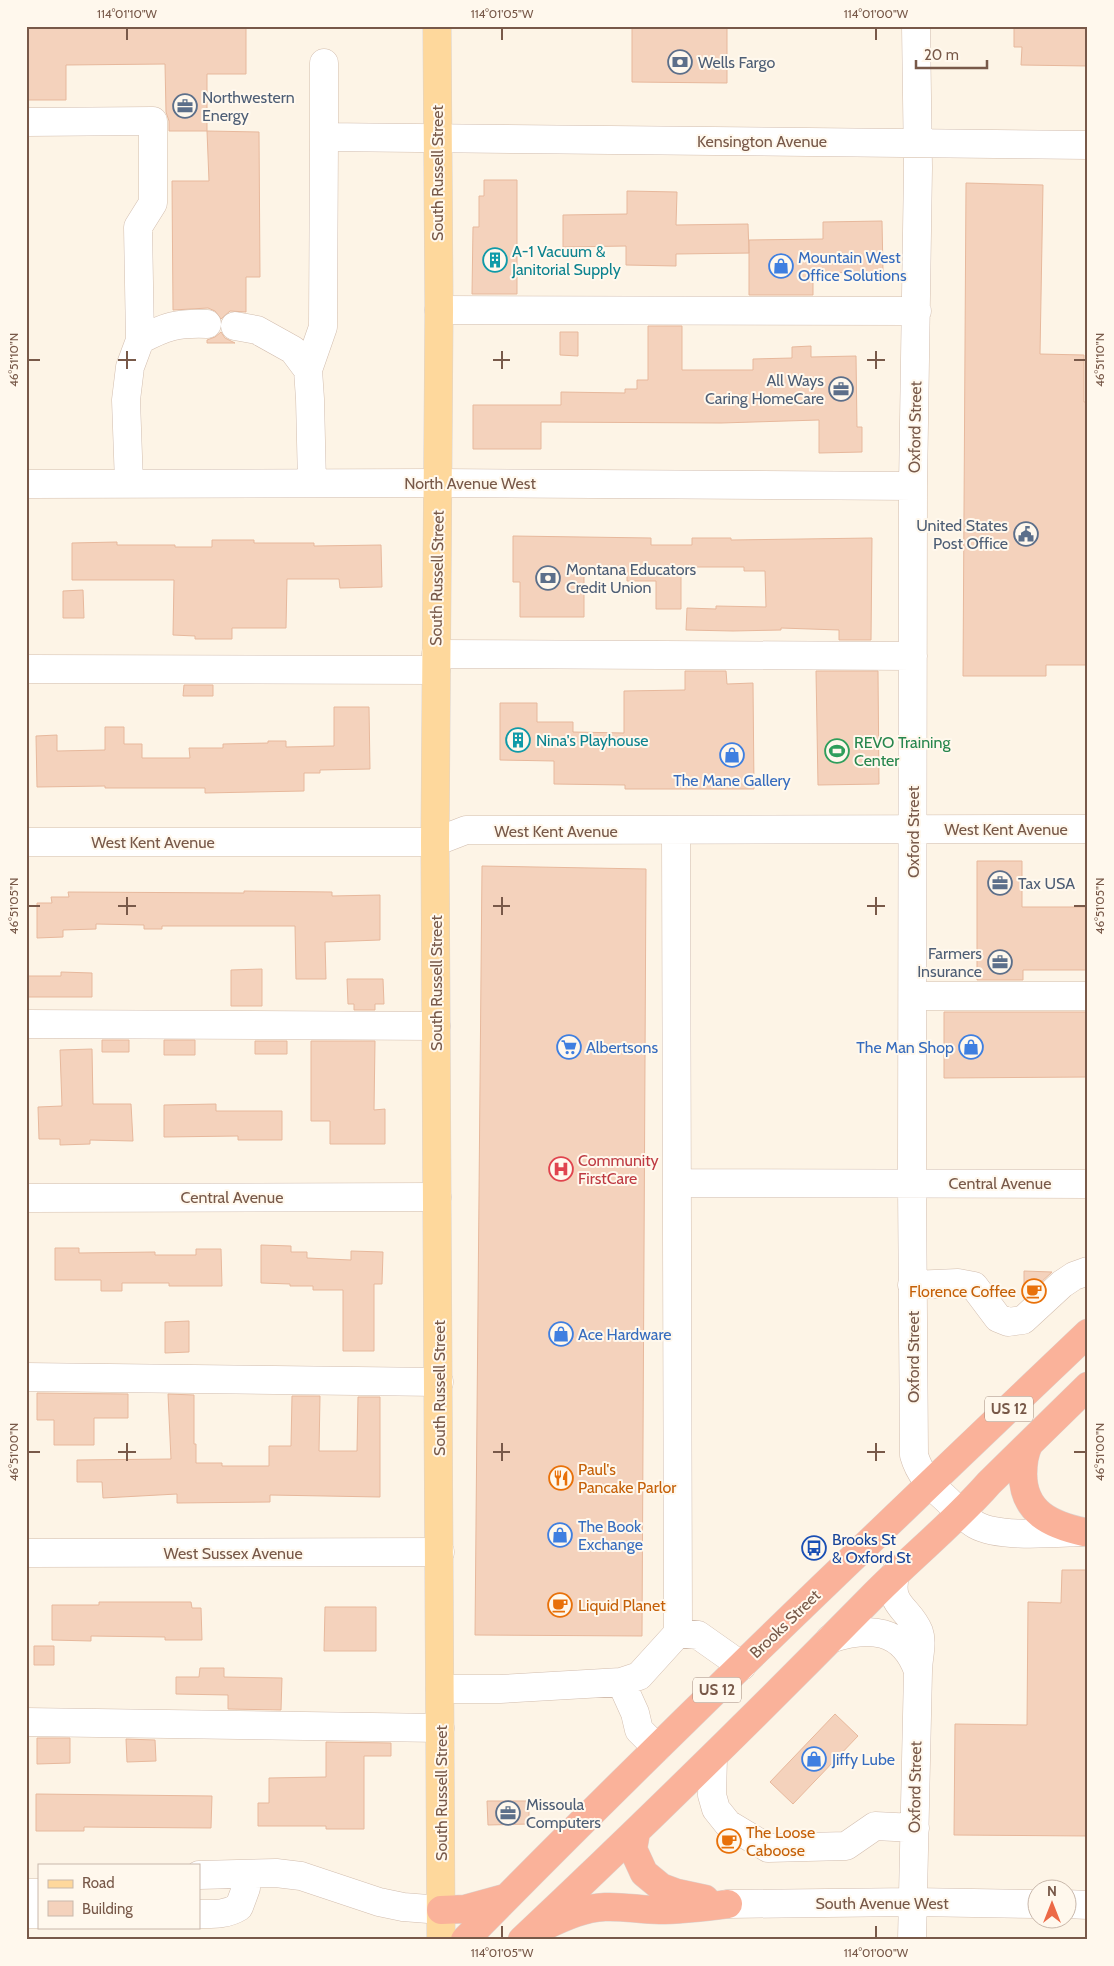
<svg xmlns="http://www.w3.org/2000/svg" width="1114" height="1966" font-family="Cabin,sans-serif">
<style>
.building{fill:#f4d2bc;stroke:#e7b89c}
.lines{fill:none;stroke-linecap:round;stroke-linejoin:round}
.minor-casing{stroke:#d2bdae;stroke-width:29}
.major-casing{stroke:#dcd4d0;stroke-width:29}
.highway-casing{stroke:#dcd4d0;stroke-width:29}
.minor{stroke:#fff;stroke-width:28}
.major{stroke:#fed89c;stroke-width:28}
.highway{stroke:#fab29a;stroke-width:28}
.ticks{fill:none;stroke:#785949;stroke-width:2}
.labels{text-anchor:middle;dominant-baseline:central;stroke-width:4;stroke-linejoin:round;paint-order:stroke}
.shield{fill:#fff8ed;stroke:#a0897a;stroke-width:1}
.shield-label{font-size:15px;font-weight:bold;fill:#785949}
.service-label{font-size:16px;fill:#4e5e75;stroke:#fff8ed;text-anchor:start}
.street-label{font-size:16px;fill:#785949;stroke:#fff8ed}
.culture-label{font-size:16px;fill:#0d838f;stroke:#fff8ed;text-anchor:start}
.shop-label{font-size:16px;fill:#366cbe;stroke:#fff8ed;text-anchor:start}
.leisure-label{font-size:16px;fill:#27864d;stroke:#fff8ed;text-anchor:start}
.health-label{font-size:16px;fill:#be3a42;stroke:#fff8ed;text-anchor:start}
.food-label{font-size:16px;fill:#c56008;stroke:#fff8ed;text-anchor:start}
.transit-label{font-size:16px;fill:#164399;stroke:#fff8ed;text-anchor:start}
.neatline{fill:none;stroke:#785949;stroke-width:2}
.ticks-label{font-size:12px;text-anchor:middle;fill:#785949}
</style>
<rect width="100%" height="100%" fill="#fdf4e6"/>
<path class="building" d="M 26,26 L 246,26 L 246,74 L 207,74 L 207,131 L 169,131 L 169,121 L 166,112 L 165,64 L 66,65 L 66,100 L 26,100 Z
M 632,26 L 727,26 L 727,83 L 632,82 Z
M 1014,26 L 1088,26 L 1088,66 L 1021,65 L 1022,47 L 1014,47 Z
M 207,131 L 259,132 L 260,277 L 246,277 L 246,312 L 230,311 L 221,319 L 215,311 L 208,308 L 173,310 L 172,181 L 209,181 Z
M 484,180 L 517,180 L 517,294 L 472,294 L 473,227 L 479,227 L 479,196 L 484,196 Z
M 966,183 L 1043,185 L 1040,354 L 1084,355 L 1084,402 L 1088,402 L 1088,665 L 1046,665 L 1046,676 L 963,676 Z
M 627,191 L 677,192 L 676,225 L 748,224 L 749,253 L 676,254 L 676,266 L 626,265 L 626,246 L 563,247 L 563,215 L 627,214 Z
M 882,221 L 883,272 L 813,273 L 813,295 L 749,295 L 749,240 L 823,239 L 823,222 Z
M 648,326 L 682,326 L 682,370 L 753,370 L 753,359 L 792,358 L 792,347 L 811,346 L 811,357 L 856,356 L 857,427 L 862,427 L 862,452 L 819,453 L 819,420 L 721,423 L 541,422 L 541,449 L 473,449 L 473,405 L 561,405 L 561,392 L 625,393 L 625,389 L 637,389 L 637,380 L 648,380 Z
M 221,332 L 225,338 L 235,343 L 207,343 L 207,340 L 215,337 Z
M 560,332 L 578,332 L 578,356 L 560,355 Z
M 513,536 L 651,538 L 651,545 L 692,545 L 692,538 L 731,538 L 731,540 L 872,538 L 871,640 L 839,640 L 839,630 L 781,628 L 781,630 L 733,631 L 686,630 L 687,608 L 716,609 L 716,606 L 766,607 L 765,571 L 744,571 L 744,567 L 681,567 L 681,609 L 656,609 L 656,581 L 627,581 L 627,574 L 584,574 L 584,617 L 520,617 L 520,582 L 513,582 Z
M 212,540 L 254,540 L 254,543 L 314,543 L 314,546 L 381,545 L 382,587 L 340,588 L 339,579 L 287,579 L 286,628 L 232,628 L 232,639 L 195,639 L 195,636 L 173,635 L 174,580 L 72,580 L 72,543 L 117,542 L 117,545 L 175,545 L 175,547 L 212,547 Z
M 83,590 L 84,618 L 63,618 L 63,591 Z
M 685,671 L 726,671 L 727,684 L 753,683 L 754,789 L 625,789 L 625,785 L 554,784 L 554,761 L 500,760 L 500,703 L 537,703 L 537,722 L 573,722 L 573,732 L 624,733 L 624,691 L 685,690 Z
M 816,671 L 878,671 L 879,784 L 818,785 Z
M 184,685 L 213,685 L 213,696 L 183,696 Z
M 334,707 L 369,707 L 370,769 L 320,770 L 320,773 L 304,773 L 304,791 L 205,793 L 205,788 L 105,788 L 105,786 L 37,787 L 36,736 L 57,735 L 57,751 L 105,750 L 105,727 L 124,727 L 124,744 L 142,744 L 142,758 L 190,758 L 189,748 L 223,748 L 223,744 L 268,743 L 268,741 L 286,741 L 286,747 L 334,746 Z
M 977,861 L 1022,861 L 1022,907 L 1088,907 L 1088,970 L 1023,970 L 1023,980 L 977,980 Z
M 482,866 L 646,869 L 642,1636 L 475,1635 Z
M 244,891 L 332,892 L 332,896 L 380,895 L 380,940 L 325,942 L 326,979 L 296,979 L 295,926 L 162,926 L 162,929 L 144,929 L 144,925 L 96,924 L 96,929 L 63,930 L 63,937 L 37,938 L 37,903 L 52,903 L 51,897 L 69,897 L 68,892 L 244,893 Z
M 262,969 L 262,1006 L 231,1006 L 231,970 Z
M 61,972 L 92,973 L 92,997 L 26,997 L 26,976 L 61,976 Z
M 347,979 L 383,979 L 384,1004 L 375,1004 L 375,1010 L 354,1010 L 354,1004 L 348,1004 Z
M 944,1012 L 1088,1012 L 1088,1077 L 944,1078 Z
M 102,1040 L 129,1040 L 129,1052 L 102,1052 Z
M 164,1040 L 195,1040 L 195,1055 L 164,1055 Z
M 255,1041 L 287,1041 L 287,1054 L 255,1054 Z
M 311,1041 L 375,1041 L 374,1110 L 385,1109 L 385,1144 L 330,1144 L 330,1121 L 311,1121 Z
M 92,1049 L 93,1104 L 131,1104 L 133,1141 L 90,1140 L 90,1144 L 60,1145 L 60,1139 L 39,1139 L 38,1107 L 62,1106 L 60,1050 Z
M 216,1104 L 216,1111 L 282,1111 L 282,1140 L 238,1140 L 238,1136 L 164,1137 L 164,1105 Z
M 261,1245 L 291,1246 L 291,1252 L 307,1252 L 307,1258 L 351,1260 L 351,1251 L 383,1252 L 382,1284 L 374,1284 L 374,1351 L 343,1351 L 343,1290 L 313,1290 L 313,1286 L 290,1286 L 290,1284 L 261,1283 Z
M 55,1248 L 79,1248 L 79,1253 L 155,1252 L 155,1255 L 196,1255 L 196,1249 L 221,1249 L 222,1286 L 169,1286 L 169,1283 L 122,1283 L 122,1291 L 101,1291 L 101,1280 L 55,1280 Z
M 1024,1271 L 1052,1272 L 1024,1298 Z
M 189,1321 L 189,1352 L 165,1353 L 165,1322 Z
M 37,1393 L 128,1394 L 128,1418 L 94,1418 L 94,1445 L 54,1445 L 54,1420 L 37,1420 Z
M 168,1394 L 194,1395 L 194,1444 L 196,1444 L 196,1463 L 222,1463 L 222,1466 L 269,1466 L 269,1446 L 291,1446 L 292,1396 L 320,1396 L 319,1451 L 357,1451 L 358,1397 L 380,1397 L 380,1497 L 270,1495 L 270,1502 L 177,1503 L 177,1494 L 103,1498 L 102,1482 L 77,1482 L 77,1460 L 171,1459 Z
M 1062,1570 L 1088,1570 L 1088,1836 L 954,1835 L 955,1724 L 1027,1725 L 1028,1602 L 1061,1603 Z
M 99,1602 L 191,1602 L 192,1608 L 201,1608 L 202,1640 L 165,1640 L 165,1637 L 91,1636 L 91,1641 L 52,1640 L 52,1605 L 99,1605 Z
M 325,1607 L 376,1607 L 376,1651 L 324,1651 Z
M 34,1646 L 54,1646 L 54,1665 L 34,1665 Z
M 200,1668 L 224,1668 L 224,1677 L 282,1678 L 281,1710 L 228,1709 L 228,1695 L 176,1694 L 176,1677 L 199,1677 Z
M 835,1714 L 858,1736 L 793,1804 L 770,1782 Z
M 37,1738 L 70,1738 L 70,1763 L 37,1764 Z
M 126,1739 L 155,1740 L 156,1761 L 127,1762 Z
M 326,1742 L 391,1743 L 391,1756 L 364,1756 L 364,1829 L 326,1829 L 326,1826 L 258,1826 L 258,1803 L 269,1803 L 269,1778 L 326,1777 Z
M 36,1794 L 212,1796 L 211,1828 L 84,1827 L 84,1831 L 36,1831 Z
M 487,1801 L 529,1801 L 529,1824 L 488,1825 Z"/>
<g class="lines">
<g class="minor-casing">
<path id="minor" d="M 916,26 L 918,168 L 913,486 L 912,1183 L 914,1455 C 919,1473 930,1485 944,1497 C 954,1506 964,1518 976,1525 C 999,1538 1054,1533 1082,1532
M 26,122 L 153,121 L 153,203 L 138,227 L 140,340 L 130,367 L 126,400 L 129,484
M 324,137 L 324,63
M 439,310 L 917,311
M 235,326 L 257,330 L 293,350 L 308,370 L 310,399 L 312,483
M 140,340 C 166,326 177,323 207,324
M 308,370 L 323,327 L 324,137 L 1088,145
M 26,484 L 438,483 L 913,486
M 436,654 L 913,656
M 26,669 L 436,670
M 26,842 L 435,842 L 466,830 L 1088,829
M 913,996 L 1088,996
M 26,1024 L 436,1026
M 677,1183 L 1088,1184
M 26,1198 L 437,1197
M 912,1285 L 958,1283 L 974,1286 L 998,1318 L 1008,1322 L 1023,1320 L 1062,1284 L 1074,1276 L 1088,1271
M 26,1377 L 439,1382
M 26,1553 L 440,1552
M 896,1572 C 886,1606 909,1607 919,1632 C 923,1643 918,1659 918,1671 L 912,1940
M 678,1633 L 698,1635 L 742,1666
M 830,1639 C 869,1626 903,1628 918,1671
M 621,1682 L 635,1713 L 639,1730 L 657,1748
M 440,1689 L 500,1689 L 621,1682 L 639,1676 L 678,1633 L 676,831
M 26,1722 L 440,1728
M 713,1757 L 712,1795 L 716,1809 L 728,1824 L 768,1848 L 846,1846 L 875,1826 L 915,1828
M 199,1875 L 276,1873 L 301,1876 L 379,1902 L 403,1907 L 441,1910
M 26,1893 L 39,1893
M 728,1904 L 913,1902 L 1036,1904
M 1066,1904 L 1088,1905
M 26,1914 L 39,1914
M 199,1914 C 213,1914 226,1915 239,1907 L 246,1888 L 245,1875"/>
</g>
<g class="major-casing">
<path id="major" d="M 437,26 L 439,310 L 435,842 L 441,1940"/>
</g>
<g class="highway-casing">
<path id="highway" d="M 1029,1444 C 1024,1454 1023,1463 1023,1474 C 1023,1513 1052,1525 1084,1532
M 636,1832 L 633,1849 L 644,1873 L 661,1887 L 677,1893 L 705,1899
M 441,1910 L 465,1909 L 505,1898
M 547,1925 C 566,1916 584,1908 605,1907 C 623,1906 641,1910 659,1910 C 682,1910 705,1907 728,1904
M 465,1940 C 668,1733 878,1533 1088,1333
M 522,1940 C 641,1828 756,1715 870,1599 C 909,1559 953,1524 989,1483 L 1088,1386"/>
</g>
<use href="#minor" class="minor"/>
<use href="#major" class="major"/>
<use href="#highway" class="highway"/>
</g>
<path class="ticks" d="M 127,28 L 127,40M 502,28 L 502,40M 876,28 L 876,40M 127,351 L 127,369M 502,351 L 502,369M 876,351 L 876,369M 28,360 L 40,360M 118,360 L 136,360M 493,360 L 510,360M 867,360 L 885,360M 1074,360 L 1086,360M 127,897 L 127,915M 502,897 L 502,915M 876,897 L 876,915M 28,906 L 40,906M 118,906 L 136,906M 493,906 L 510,906M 867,906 L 885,906M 1074,906 L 1086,906M 127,1443 L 127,1461M 502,1443 L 502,1461M 876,1443 L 876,1461M 28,1452 L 40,1452M 118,1452 L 136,1452M 493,1452 L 510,1452M 867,1452 L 885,1452M 1074,1452 L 1086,1452M 502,1926 L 502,1938M 876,1926 L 876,1938"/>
<defs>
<g id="bank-ring" transform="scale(1.25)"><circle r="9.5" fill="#fff8ed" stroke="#5c6f8a" stroke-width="1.5"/><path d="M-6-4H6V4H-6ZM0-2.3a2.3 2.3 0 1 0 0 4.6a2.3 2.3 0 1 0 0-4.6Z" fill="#5c6f8a"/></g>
<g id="office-ring" transform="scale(1.25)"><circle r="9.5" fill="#fff8ed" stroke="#5c6f8a" stroke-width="1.5"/><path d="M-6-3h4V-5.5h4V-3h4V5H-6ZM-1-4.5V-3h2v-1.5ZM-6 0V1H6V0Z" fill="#5c6f8a"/></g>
<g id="building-ring" transform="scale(1.25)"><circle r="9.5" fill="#fff8ed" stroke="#0f9aa8" stroke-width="1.5"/><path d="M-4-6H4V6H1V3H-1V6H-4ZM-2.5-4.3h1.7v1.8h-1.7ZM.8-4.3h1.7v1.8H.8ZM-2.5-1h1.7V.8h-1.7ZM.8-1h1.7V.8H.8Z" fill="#0f9aa8"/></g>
<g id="shop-ring" transform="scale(1.25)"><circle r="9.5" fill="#fff8ed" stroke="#3f7fe0" stroke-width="1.5"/><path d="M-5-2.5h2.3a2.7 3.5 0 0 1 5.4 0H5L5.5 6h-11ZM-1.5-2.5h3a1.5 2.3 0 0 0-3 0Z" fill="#3f7fe0"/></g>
<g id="civic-ring" transform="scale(1.25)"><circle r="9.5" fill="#fff8ed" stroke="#5c6f8a" stroke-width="1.5"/><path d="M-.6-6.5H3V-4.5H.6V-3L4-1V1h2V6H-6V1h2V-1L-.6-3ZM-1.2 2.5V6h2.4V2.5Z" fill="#5c6f8a"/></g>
<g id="stadium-ring" transform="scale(1.25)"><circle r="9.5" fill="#fff8ed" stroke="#2e9e5b" stroke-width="1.5"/><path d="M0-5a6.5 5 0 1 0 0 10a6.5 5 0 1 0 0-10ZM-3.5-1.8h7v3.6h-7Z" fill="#2e9e5b"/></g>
<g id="supermarket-ring" transform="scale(1.25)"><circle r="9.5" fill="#fff8ed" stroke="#3f7fe0" stroke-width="1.5"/><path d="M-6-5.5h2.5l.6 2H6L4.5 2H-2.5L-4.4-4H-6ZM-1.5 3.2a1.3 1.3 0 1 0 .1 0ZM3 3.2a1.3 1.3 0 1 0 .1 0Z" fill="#3f7fe0"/></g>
<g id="hospital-ring" transform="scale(1.25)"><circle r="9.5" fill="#fff8ed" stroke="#e0444e" stroke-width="1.5"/><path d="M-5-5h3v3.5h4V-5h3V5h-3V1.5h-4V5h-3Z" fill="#e0444e"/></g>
<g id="cafe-ring" transform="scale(1.25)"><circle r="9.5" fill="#fff8ed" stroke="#e8710a" stroke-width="1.5"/><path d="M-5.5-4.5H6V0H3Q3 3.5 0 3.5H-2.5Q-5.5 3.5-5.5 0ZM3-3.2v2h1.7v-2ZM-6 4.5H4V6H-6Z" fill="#e8710a"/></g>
<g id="restaurant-ring" transform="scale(1.25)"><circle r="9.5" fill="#fff8ed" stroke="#e8710a" stroke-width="1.5"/><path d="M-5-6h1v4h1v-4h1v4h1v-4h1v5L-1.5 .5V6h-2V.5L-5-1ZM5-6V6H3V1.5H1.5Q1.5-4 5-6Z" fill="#e8710a"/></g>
<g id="bus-ring" transform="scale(1.25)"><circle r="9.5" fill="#fff8ed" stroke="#1a4fb4" stroke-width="1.5"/><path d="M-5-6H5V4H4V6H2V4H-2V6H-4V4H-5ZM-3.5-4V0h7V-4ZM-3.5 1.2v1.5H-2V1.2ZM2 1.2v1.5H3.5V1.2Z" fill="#1a4fb4"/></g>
</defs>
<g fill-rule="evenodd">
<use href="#bank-ring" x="680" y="62"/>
<use href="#office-ring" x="185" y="106"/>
<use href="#building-ring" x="495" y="260"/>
<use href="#shop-ring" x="781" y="266"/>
<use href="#office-ring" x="841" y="389"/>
<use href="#civic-ring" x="1026" y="534"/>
<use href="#bank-ring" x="548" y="578"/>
<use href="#building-ring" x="518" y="740"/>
<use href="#stadium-ring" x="837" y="751"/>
<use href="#shop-ring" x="732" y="755"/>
<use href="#office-ring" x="1000" y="883"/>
<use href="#office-ring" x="1000" y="962"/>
<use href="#supermarket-ring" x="569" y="1047"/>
<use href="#shop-ring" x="971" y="1047"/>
<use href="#hospital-ring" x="561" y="1169"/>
<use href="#cafe-ring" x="1034" y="1291"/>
<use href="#shop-ring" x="561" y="1334"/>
<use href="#restaurant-ring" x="561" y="1478"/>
<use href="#shop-ring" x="560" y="1535"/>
<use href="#bus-ring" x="814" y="1548"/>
<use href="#cafe-ring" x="560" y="1605"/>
<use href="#shop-ring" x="814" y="1759"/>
<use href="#office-ring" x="508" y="1813"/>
<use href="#cafe-ring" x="729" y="1841"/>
</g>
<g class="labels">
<g class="shield">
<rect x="985" y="1396.5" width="48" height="25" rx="4"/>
<rect x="693" y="1677.5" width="48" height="25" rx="4"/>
</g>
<g class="shield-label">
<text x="1009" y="1409">US 12</text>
<text x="717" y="1690">US 12</text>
</g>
<g class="service-label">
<text x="698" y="62">Wells Fargo</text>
<text x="202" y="97">Northwestern<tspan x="202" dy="18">Energy</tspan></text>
<text x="824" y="380" text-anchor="end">All Ways<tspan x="824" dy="18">Caring HomeCare</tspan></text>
<text x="1008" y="525" text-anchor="end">United States<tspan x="1008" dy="18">Post Office</tspan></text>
<text x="566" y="569">Montana Educators<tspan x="566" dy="18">Credit Union</tspan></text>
<text x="1018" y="883">Tax USA</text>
<text x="982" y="953" text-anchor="end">Farmers<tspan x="982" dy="18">Insurance</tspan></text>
<text x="526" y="1804">Missoula<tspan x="526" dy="18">Computers</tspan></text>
</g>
<g class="street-label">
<text x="762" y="141">Kensington Avenue</text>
<text transform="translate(437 173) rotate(-90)">South Russell Street</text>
<text transform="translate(915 427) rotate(-89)">Oxford Street</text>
<text x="470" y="483">North Avenue West</text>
<text transform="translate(437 578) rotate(-89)">South Russell Street</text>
<text x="1006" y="829">West Kent Avenue</text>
<text x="556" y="831">West Kent Avenue</text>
<text transform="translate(913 832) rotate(-90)">Oxford Street</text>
<text x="153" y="842">West Kent Avenue</text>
<text transform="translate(436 983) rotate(-90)">South Russell Street</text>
<text x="1000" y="1183">Central Avenue</text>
<text x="232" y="1197">Central Avenue</text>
<text transform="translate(913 1357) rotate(-90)">Oxford Street</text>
<text transform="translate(439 1388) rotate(-90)">South Russell Street</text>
<text x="233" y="1553">West Sussex Avenue</text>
<text transform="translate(785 1624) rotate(-44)">Brooks Street</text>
<text transform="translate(915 1787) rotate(-89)">Oxford Street</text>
<text transform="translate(441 1793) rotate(-90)">South Russell Street</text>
<text x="882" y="1903">South Avenue West</text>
</g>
<g class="culture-label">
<text x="512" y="251">A-1 Vacuum &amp;<tspan x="512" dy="18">Janitorial Supply</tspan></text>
<text x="536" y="740">Nina's Playhouse</text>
</g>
<g class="shop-label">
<text x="798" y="257">Mountain West<tspan x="798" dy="18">Office Solutions</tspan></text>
<text x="732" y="780" text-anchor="middle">The Mane Gallery</text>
<text x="586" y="1047">Albertsons</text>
<text x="954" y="1047" text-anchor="end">The Man Shop</text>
<text x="578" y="1334">Ace Hardware</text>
<text x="578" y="1526">The Book<tspan x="578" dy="18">Exchange</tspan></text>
<text x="832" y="1759">Jiffy Lube</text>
</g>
<g class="leisure-label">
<text x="854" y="742">REVO Training<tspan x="854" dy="18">Center</tspan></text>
</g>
<g class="health-label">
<text x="578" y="1160">Community<tspan x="578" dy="18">FirstCare</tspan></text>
</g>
<g class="food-label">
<text x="1016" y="1291" text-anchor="end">Florence Coffee</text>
<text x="578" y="1469">Paul's<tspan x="578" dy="18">Pancake Parlor</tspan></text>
<text x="578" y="1605">Liquid Planet</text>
<text x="746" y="1832">The Loose<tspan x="746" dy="18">Caboose</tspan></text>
</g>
<g class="transit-label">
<text x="832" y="1539">Brooks St<tspan x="832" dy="18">&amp; Oxford St</tspan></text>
</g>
</g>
<rect width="1114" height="1966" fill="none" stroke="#fff8ed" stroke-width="55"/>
<rect x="38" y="1864" width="162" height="65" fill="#fff8ed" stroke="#c9b8ab"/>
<rect x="48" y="1880" width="25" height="8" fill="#fed89c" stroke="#c9b8ab"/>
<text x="82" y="1888" font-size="15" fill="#785949">Road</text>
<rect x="48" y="1901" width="25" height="15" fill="#f4d2bc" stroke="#c9b8ab"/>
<text x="82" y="1914" font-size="15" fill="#785949">Building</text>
<g transform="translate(1052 1904)"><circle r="24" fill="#fff8ed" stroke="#c9b8ab"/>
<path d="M0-4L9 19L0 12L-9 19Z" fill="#ec6946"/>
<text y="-8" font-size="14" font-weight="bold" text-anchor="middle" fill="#785949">N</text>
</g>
<path d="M916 60v8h71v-8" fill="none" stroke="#785949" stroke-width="2.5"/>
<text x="924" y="60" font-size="15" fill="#785949" stroke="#fff8ed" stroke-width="4" paint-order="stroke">20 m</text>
<rect x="28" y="28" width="1058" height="1910" class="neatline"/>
<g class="ticks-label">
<text x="127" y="18">114°01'10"W</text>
<text x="502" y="18">114°01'05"W</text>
<text x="876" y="18">114°01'00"W</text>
<text transform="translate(14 360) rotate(-90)" y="4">46°51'10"N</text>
<text transform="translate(1100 360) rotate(-90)" y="4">46°51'10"N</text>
<text transform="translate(14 906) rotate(-90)" y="4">46°51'05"N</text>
<text transform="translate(1100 906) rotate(-90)" y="4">46°51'05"N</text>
<text transform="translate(14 1452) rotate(-90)" y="4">46°51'00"N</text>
<text transform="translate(1100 1452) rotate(-90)" y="4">46°51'00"N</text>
<text x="502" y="1957">114°01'05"W</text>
<text x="876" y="1957">114°01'00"W</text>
</g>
</svg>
